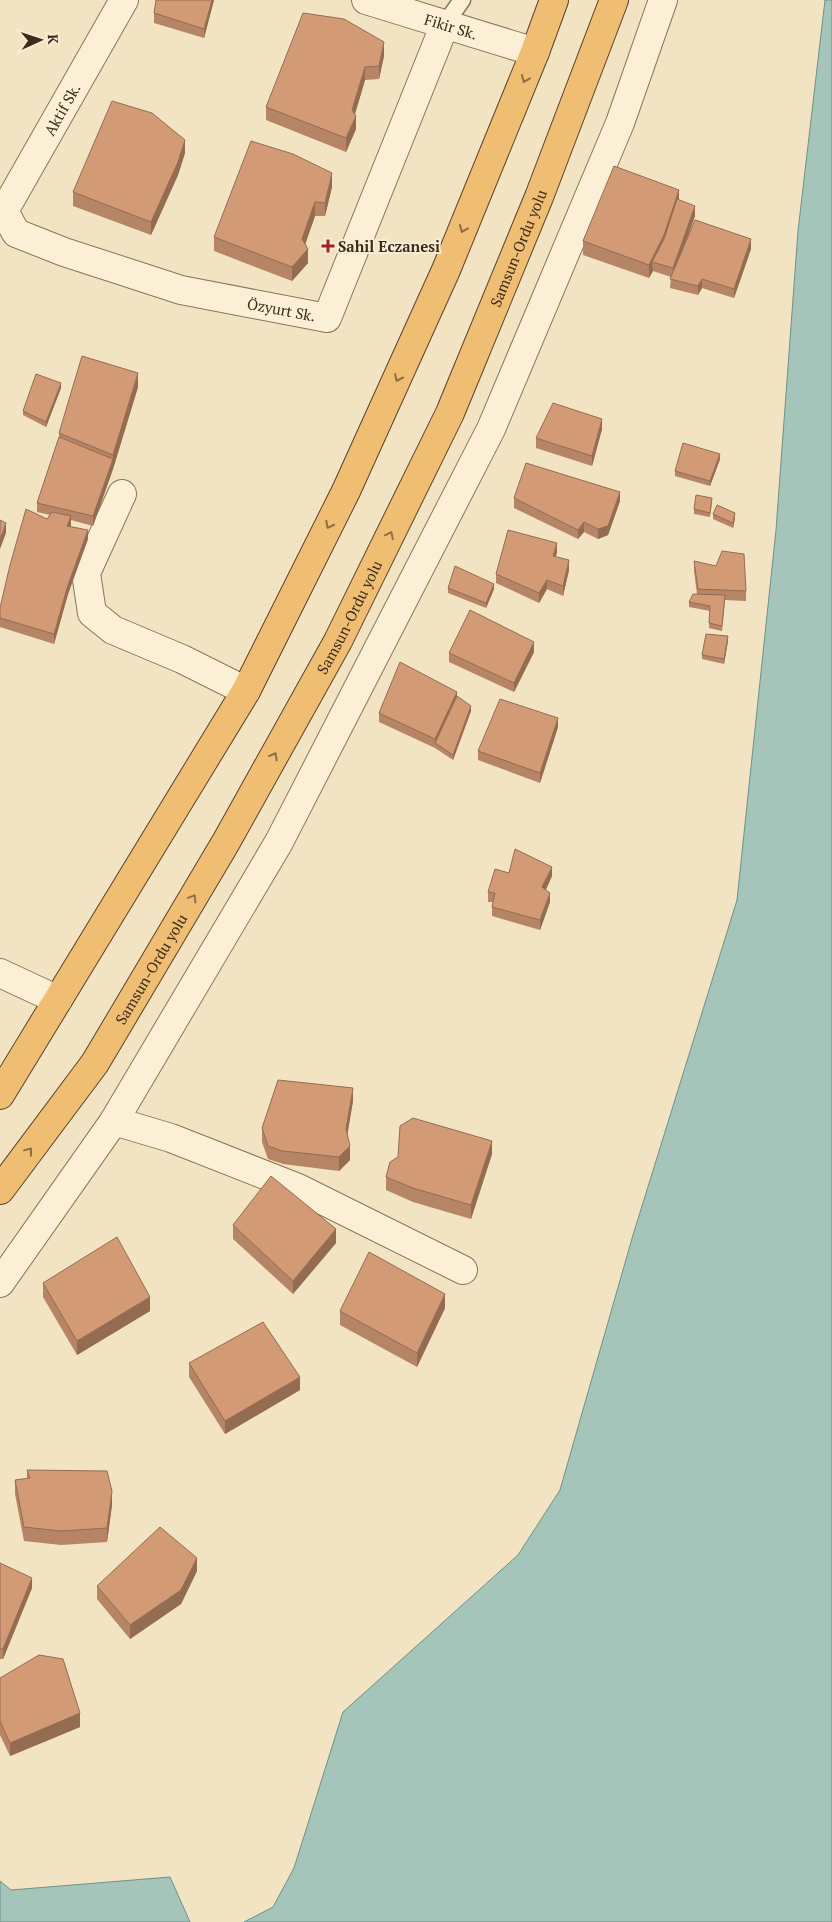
<svg xmlns="http://www.w3.org/2000/svg" width="832" height="1922" font-family="'PT Serif',serif">
<style>
.water{fill:#a5c4ba;stroke:#6b9389}
.lines{fill:none;stroke-linecap:round;stroke-linejoin:round}
.service-casing{stroke:#8d7458;stroke-width:19}
.minor-casing{stroke:#8d7458;stroke-width:30}
.trunk-casing{stroke:#5b412c;stroke-width:30}
.service{stroke:#fbf0d6;stroke-width:16}
.minor{stroke:#fbf0d6;stroke-width:28}
.trunk{stroke:#f0be72;stroke-width:28}
.wall{fill:#b58565}
.shaded-wall{fill:#946c52}
.building{fill:#d39b75;stroke:#946c52}
.oneway{stroke:#8d6e43}
.poi-dot{fill:#a12325;stroke:#f8edd3;stroke-width:2}
.labels{text-anchor:middle;dominant-baseline:central;stroke-width:4;stroke-linejoin:round;paint-order:stroke}
.street-label{font-size:15px;fill:#3c2c1d;stroke:#f8edd3}
.poi-label{font-size:15px;font-weight:bold;fill:#3c2c1d;stroke:#f8edd3;text-anchor:start}
</style>
<rect width="100%" height="100%" fill="#f2e3c2"/>
<path class="water" d="M 825,0 L 832,0 L 832,1922 L 244,1922 L 273,1907 L 294,1868 L 343,1712 L 518,1555 L 560,1490 L 633,1235 L 737,900 L 776,530 L 798,231 Z
M 170,1877 L 190,1922 L 0,1922 L 0,1881 L 11,1890 Z"/>
<g class="lines">
<g class="service-casing">
<path id="service" d="M 445,24 L 462,0"/>
</g>
<g class="minor-casing">
<g id="minor">
<path id="s1" d="M 366,0 L 535,52"/>
<path id="s2" d="M 4,211 L 16,233 L 64,252 L 181,290 L 327,318 L 445,24"/>
<path id="s3" d="M 0,218 L 124,0"/>
<path d="M 122,494 L 86,573 L 92,613 L 113,630 L 182,659 L 246,691"/>
<path d="M 0,973 L 58,1000"/>
<path d="M 114,1121 L 171,1138 L 298,1188 L 463,1270"/>
<path d="M 0,1283 L 114,1121 L 279,842 L 491,429 L 620,123 L 663,0"/>
</g>
</g>
<g class="trunk-casing">
<g id="trunk">
<path d="M 0,1095 L 246,691 L 346,491 L 446,270 L 535,52 L 554,0"/>
<path id="s4" d="M 0,1190 L 95,1063 L 226,842 L 338,641 L 450,413 L 539,197 L 614,0"/>
</g>
</g>
<use href="#service" class="service"/>
<use href="#minor" class="minor"/>
<use href="#trunk" class="trunk"/>
</g>
<path class="wall" d="M 156,0 L 214,0 L 204,38 L 154,23 L 154,13 Z
M 384,56 L 379,79 L 365,80 L 355,114 L 356,129 L 346,152 L 266,120 L 266,107 Z
M 185,153 L 178,175 L 151,235 L 73,206 L 73,192 Z
M 332,187 L 325,216 L 315,216 L 305,245 L 308,263 L 292,281 L 214,251 L 214,237 Z
M 679,200 L 695,216 L 685,243 L 751,249 L 734,298 L 702,288 L 698,295 L 670,288 L 671,277 L 653,271 L 649,278 L 583,255 L 583,241 Z
M 138,387 L 113,469 L 93,526 L 71,520 L 70,527 L 88,539 L 68,594 L 54,644 L 0,627 L 0,608 L 47,519 L 50,515 L 37,512 L 37,503 L 59,437 L 59,433 Z
M 61,388 L 46,427 L 23,415 L 23,411 Z
M 602,429 L 592,466 L 536,448 L 536,438 Z
M 720,459 L 710,486 L 675,476 L 675,471 Z
M 514,498 L 620,501 L 608,535 L 598,539 L 584,532 L 578,539 L 514,508 Z
M 712,503 L 710,517 L 694,514 L 694,509 Z
M 713,514 L 735,518 L 733,528 L 713,519 Z
M 557,552 L 556,557 L 569,570 L 563,596 L 547,589 L 539,603 L 496,583 L 496,574 Z
M 694,561 L 746,591 L 746,601 L 725,600 L 722,631 L 709,628 L 710,611 L 689,607 L 689,602 L 697,594 L 694,571 Z
M 448,588 L 494,589 L 486,608 L 448,593 Z
M 728,641 L 724,664 L 702,659 L 702,655 Z
M 534,652 L 514,692 L 449,662 L 449,653 Z
M 457,696 L 471,711 L 453,760 L 435,748 L 379,722 L 379,713 Z
M 558,727 L 540,783 L 478,760 L 478,751 Z
M 509,873 L 552,876 L 546,890 L 550,902 L 540,930 L 492,916 L 492,907 L 493,902 L 488,902 L 488,892 Z
M 353,1101 L 347,1134 L 350,1160 L 339,1171 L 283,1164 L 268,1159 L 262,1142 L 262,1128 Z
M 492,1154 L 471,1219 L 413,1202 L 386,1190 L 386,1177 L 398,1157 Z
M 233,1225 L 336,1243 L 293,1294 L 233,1239 Z
M 43,1283 L 150,1311 L 77,1355 L 43,1297 Z
M 445,1308 L 417,1367 L 340,1325 L 340,1311 Z
M 189,1363 L 300,1390 L 225,1434 L 189,1377 Z
M 27,1470 L 112,1505 L 107,1542 L 61,1545 L 24,1541 L 15,1494 L 15,1480 L 27,1479 Z
M 0,1563 L 32,1588 L 3,1659 L 0,1659 Z
M 197,1571 L 181,1604 L 130,1639 L 97,1599 L 97,1586 Z
M 0,1678 L 80,1727 L 10,1756 L 0,1735 Z"/>
<path class="shaded-wall" d="M 212,0 L 214,0 L 204,38 L 204,29 Z
M 384,42 L 384,56 L 379,79 L 379,66 Z
M 365,67 L 365,80 L 352,124 L 352,110 Z
M 356,116 L 356,129 L 346,152 L 346,138 Z
M 185,140 L 185,153 L 178,175 L 151,235 L 151,222 Z
M 332,173 L 332,187 L 325,216 L 325,203 Z
M 679,190 L 679,204 L 664,248 L 652,262 L 653,271 L 649,278 L 649,265 Z
M 315,202 L 315,216 L 302,253 L 302,239 Z
M 695,206 L 695,216 L 673,278 L 673,268 Z
M 751,239 L 751,249 L 734,298 L 734,289 Z
M 308,249 L 308,263 L 292,281 L 292,267 Z
M 702,279 L 702,288 L 698,295 L 698,286 Z
M 138,373 L 138,387 L 113,469 L 93,526 L 93,516 L 113,459 L 113,455 Z
M 61,383 L 61,388 L 46,427 L 46,422 Z
M 602,419 L 602,429 L 592,466 L 592,456 Z
M 720,454 L 720,459 L 710,486 L 710,481 Z
M 620,492 L 620,501 L 608,535 L 598,539 L 598,529 Z
M 735,513 L 735,518 L 733,528 L 733,523 Z
M 71,516 L 71,526 L 67,536 L 67,526 Z
M 584,522 L 584,532 L 578,539 L 578,530 Z
M 6,523 L 6,533 L 0,549 L 0,540 Z
M 88,530 L 88,539 L 68,594 L 54,644 L 54,634 L 68,585 Z
M 557,543 L 557,552 L 553,565 L 553,556 Z
M 569,560 L 569,570 L 563,596 L 563,586 Z
M 547,580 L 547,589 L 539,603 L 539,593 Z
M 494,584 L 494,589 L 486,608 L 486,603 Z
M 728,636 L 728,641 L 724,664 L 724,659 Z
M 534,642 L 534,652 L 514,692 L 514,683 Z
M 457,692 L 457,701 L 435,743 L 435,739 Z
M 471,706 L 471,711 L 453,760 L 453,755 Z
M 558,718 L 558,727 L 540,783 L 540,773 Z
M 552,867 L 552,876 L 542,897 L 542,887 Z
M 550,893 L 550,902 L 540,930 L 540,920 Z
M 353,1088 L 353,1101 L 346,1143 L 346,1129 Z
M 492,1141 L 492,1154 L 471,1219 L 471,1205 Z
M 350,1146 L 350,1160 L 339,1171 L 339,1157 Z
M 336,1229 L 336,1243 L 293,1294 L 293,1281 Z
M 445,1294 L 445,1308 L 417,1367 L 417,1353 Z
M 150,1297 L 150,1311 L 77,1355 L 77,1341 Z
M 300,1377 L 300,1390 L 225,1434 L 225,1421 Z
M 112,1491 L 112,1505 L 107,1542 L 107,1528 Z
M 197,1558 L 197,1571 L 181,1604 L 130,1639 L 130,1625 Z
M 32,1578 L 32,1588 L 3,1659 L 3,1649 Z
M 80,1713 L 80,1727 L 10,1756 L 10,1743 Z"/>
<path class="building" d="M 156,0 L 212,0 L 204,29 L 154,13 Z
M 303,13 L 344,19 L 384,42 L 379,66 L 365,67 L 352,110 L 356,116 L 346,138 L 266,107 Z
M 112,101 L 152,113 L 185,140 L 178,162 L 151,222 L 73,192 Z
M 251,141 L 293,154 L 332,173 L 325,203 L 315,202 L 302,239 L 308,249 L 292,267 L 214,237 Z
M 614,166 L 679,190 L 664,235 L 649,265 L 583,241 Z
M 677,199 L 695,206 L 673,268 L 652,262 L 664,239 Z
M 695,220 L 751,239 L 734,289 L 702,279 L 698,286 L 670,279 Z
M 82,356 L 138,373 L 113,455 L 59,433 Z
M 36,374 L 61,383 L 46,422 L 23,411 Z
M 553,403 L 602,419 L 592,456 L 536,438 Z
M 59,437 L 113,459 L 93,516 L 37,503 Z
M 683,443 L 720,454 L 710,481 L 675,471 Z
M 526,463 L 620,492 L 608,526 L 598,529 L 584,522 L 578,530 L 514,498 Z
M 696,495 L 712,498 L 710,513 L 694,509 Z
M 717,505 L 735,513 L 733,523 L 713,514 Z
M 26,509 L 47,519 L 52,512 L 71,516 L 67,526 L 88,530 L 68,585 L 54,634 L 0,618 L 0,608 L 10,565 Z
M 0,520 L 6,523 L 0,540 Z
M 508,530 L 557,543 L 553,556 L 569,560 L 563,586 L 547,580 L 539,593 L 496,574 Z
M 722,551 L 744,554 L 746,591 L 698,589 L 694,561 L 716,566 Z
M 455,566 L 494,584 L 486,603 L 448,588 Z
M 693,594 L 725,595 L 722,626 L 709,623 L 710,606 L 689,602 Z
M 470,610 L 534,642 L 514,683 L 449,653 Z
M 706,634 L 728,636 L 724,659 L 702,655 Z
M 400,662 L 457,692 L 435,739 L 379,713 Z
M 457,696 L 471,706 L 453,755 L 435,743 Z
M 500,699 L 558,718 L 540,773 L 478,751 Z
M 515,849 L 552,867 L 542,887 L 550,893 L 540,920 L 492,907 L 495,893 L 488,892 L 495,869 L 509,873 Z
M 278,1080 L 353,1088 L 346,1129 L 350,1146 L 339,1157 L 283,1151 L 268,1146 L 262,1128 Z
M 413,1118 L 492,1141 L 471,1205 L 413,1188 L 386,1177 L 390,1162 L 398,1157 L 400,1126 Z
M 271,1176 L 336,1229 L 293,1281 L 233,1225 Z
M 117,1237 L 150,1297 L 77,1341 L 43,1283 Z
M 369,1252 L 445,1294 L 417,1353 L 340,1311 Z
M 263,1322 L 300,1377 L 225,1421 L 189,1363 Z
M 27,1470 L 107,1471 L 112,1491 L 107,1528 L 61,1531 L 24,1527 L 15,1480 L 30,1478 Z
M 160,1527 L 197,1558 L 181,1590 L 130,1625 L 97,1586 Z
M 0,1563 L 32,1578 L 3,1649 L 0,1649 Z
M 39,1655 L 63,1659 L 80,1713 L 10,1743 L 0,1721 L 0,1678 Z"/>
<defs><path id="oneway-chevron" d="M-2-3.5L2.5 0L-2 3.5" fill="none" stroke-width="1.6" stroke-linecap="round" stroke-linejoin="round" transform="scale(1.25)"/></defs>
<g class="oneway">
<use href="#oneway-chevron" transform="translate(525 79) rotate(112)"/>
<use href="#oneway-chevron" transform="translate(463 229) rotate(112)"/>
<use href="#oneway-chevron" transform="translate(398 378) rotate(114)"/>
<use href="#oneway-chevron" transform="translate(329 525) rotate(117)"/>
<use href="#oneway-chevron" transform="translate(390 535) rotate(-64)"/>
<use href="#oneway-chevron" transform="translate(274 756) rotate(-61)"/>
<use href="#oneway-chevron" transform="translate(193 898) rotate(-59)"/>
<use href="#oneway-chevron" transform="translate(29 1151) rotate(-53)"/>
</g>
<path class="poi-dot" d="M325.5 238.5h5v5h5v5h-5v5h-5v-5h-5v-5h5z"/>
<g class="labels">
<g class="street-label">
<text stroke="none"><textPath href="#s1" startOffset="89">Fikir Sk.</textPath></text>
<text stroke="none"><textPath href="#s3" startOffset="125">Aktif Sk.</textPath></text>
<text stroke="none"><textPath href="#s4" startOffset="1078">Samsun-Ordu yolu</textPath></text>
<text stroke="none"><textPath href="#s2" startOffset="302">Özyurt Sk.</textPath></text>
<text stroke="none"><textPath href="#s4" startOffset="672">Samsun-Ordu yolu</textPath></text>
<text stroke="none"><textPath href="#s4" startOffset="268">Samsun-Ordu yolu</textPath></text>
</g>
<g class="poi-label">
<text x="338" y="246">Sahil Eczanesi</text>
</g>
</g>
<g transform="translate(40 40) rotate(87)" stroke="#f8edd3" stroke-width="4" paint-order="stroke">
<path d="M0-4L9 19L0 12L-9 19Z" fill="#3c2c1d"/>
<text y="-8" font-size="14" font-weight="bold" text-anchor="middle" fill="#3c2c1d">K</text>
</g>
</svg>
